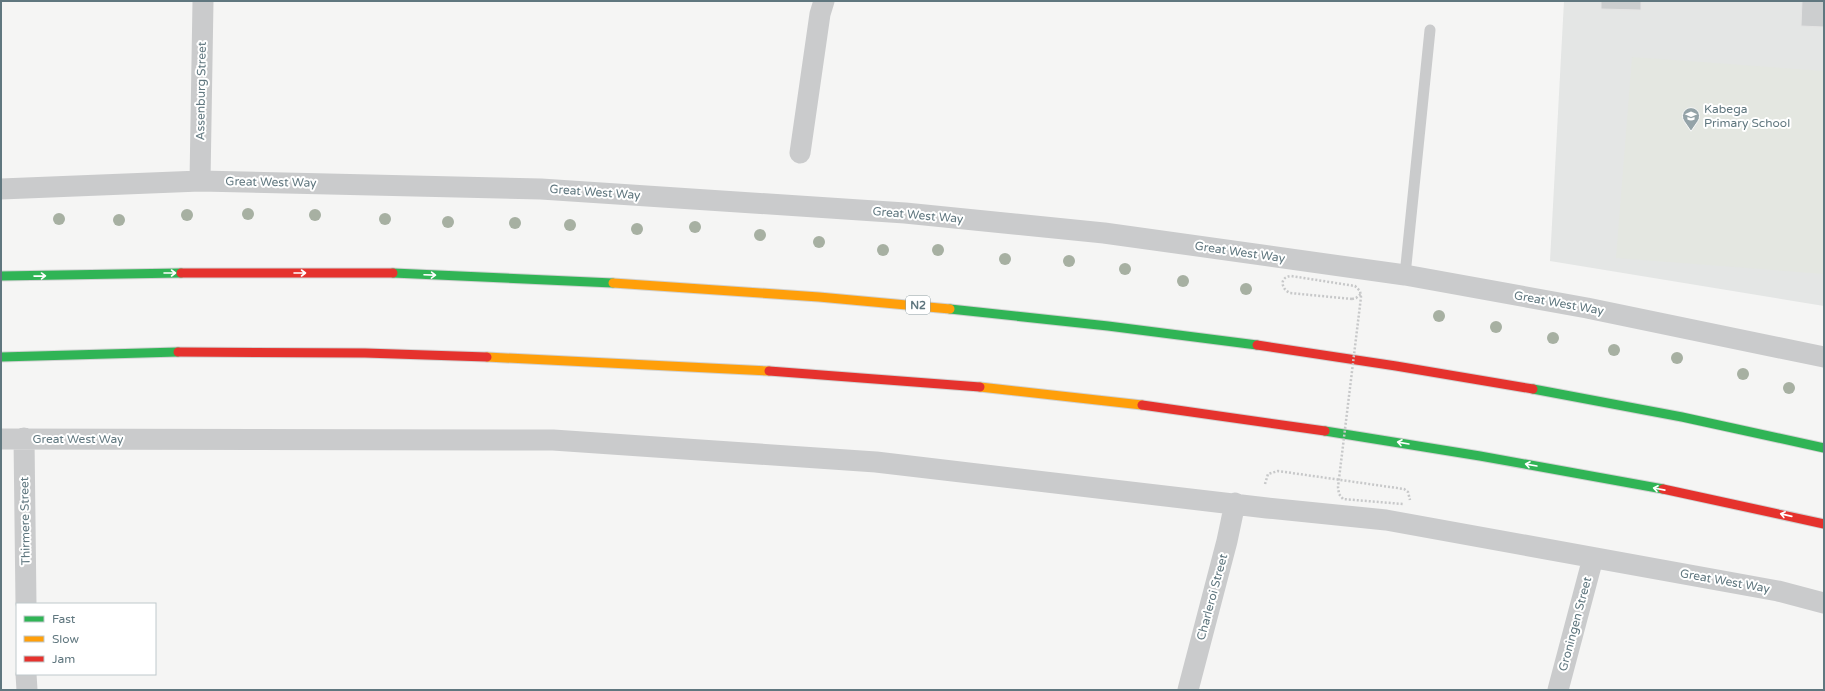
<svg xmlns="http://www.w3.org/2000/svg" width="1825" height="691" font-family="'Varela Round',sans-serif">
<style>
.built{fill:#e4e6e5}
.green{fill:#e4e7e1}
.building{fill:#cccecf;stroke:#e4e4e4}
.lines{fill:none;stroke-linecap:round;stroke-linejoin:round}
.fast-casing{stroke:#d1d2d2;stroke-width:11}
.slow-casing{stroke:#d1d2d2;stroke-width:11}
.jam-casing{stroke:#d1d2d2;stroke-width:11}
.path{stroke:#c7c8c9;stroke-width:2.5;stroke-dasharray:2 2;stroke-linecap:butt}
.lane{stroke:#cacbcc;stroke-width:11}
.street{stroke:#cacbcc;stroke-width:21}
.fast{stroke:#30b455;stroke-width:9}
.slow{stroke:#ff9f0a;stroke-width:9}
.jam{stroke:#e5322d;stroke-width:9}
.path-bridge{stroke:#c7c8c9;stroke-width:2.5;stroke-dasharray:2 2;stroke-linecap:butt}
.tree{fill:#a7b0a2}
.oneway{stroke:#fff}
.labels{text-anchor:middle;dominant-baseline:central;stroke-width:4;stroke-linejoin:round;paint-order:stroke}
.shield{fill:#fff;stroke:#90a0a5;stroke-width:1}
.shield-label{font-size:11px;font-weight:bold;fill:#60777f}
.street-label{font-size:12px;fill:#60777f;stroke:#fff}
.poi-label{font-size:12px;fill:#60777f;stroke:#fff;text-anchor:start}
</style>
<rect width="100%" height="100%" fill="#f5f5f4"/>
<path class="built" d="M 1564,1 L 1824,1 L 1824,306 L 1550,261 Z"/>
<path class="green" d="M 1632,57 L 1824,71 L 1824,274 L 1616,258 Z"/>
<path class="building" d="M 1601,1 L 1641,1 L 1641,10 L 1601,9 Z
M 1802,1 L 1824,1 L 1824,27 L 1801,26 Z"/>
<g class="lines">
<g class="fast-casing">
<path id="fast" d="M 393,273 L 613,283
M 1,276 L 181,273
M 950,309 L 1108,326 L 1257,345
M 1,357 L 178,352
M 1533,389 L 1682,417 L 1824,448
M 1325,431 L 1480,456 L 1663,489"/>
</g>
<g class="slow-casing">
<path id="slow" d="M 613,283 L 819,297 L 950,309
M 487,357 L 769,371
M 980,387 L 1142,405"/>
</g>
<g class="jam-casing">
<path id="jam" d="M 181,273 L 393,273
M 1257,345 L 1396,366 L 1533,389
M 178,352 L 365,353 L 487,357
M 769,371 L 980,387
M 1142,405 L 1325,431
M 1663,489 L 1824,524"/>
</g>
<path class="path" d="M 1352,299 L 1356,298 L 1361,294
M 1265,484 L 1268,474 L 1278,471 L 1404,489 L 1408,492 L 1410,500"/>
<path class="lane" d="M 1405,275 L 1430,30"/>
<path class="street" d="M 800,153 L 820,14 L 824,1
M 200,181 L 203,1
M 1,189 L 200,181 L 541,189 L 905,213 L 1104,233 L 1405,275 L 1587,308 L 1824,357
M 24,438 L 26,604
M 1,439 L 553,440 L 876,462 L 1267,508 L 1386,520 L 1778,591 L 1824,603
M 26,674 L 27,690
M 1188,690 L 1227,541 L 1235,503
M 1558,690 L 1593,558"/>
<use href="#fast" class="fast"/>
<use href="#slow" class="slow"/>
<use href="#jam" class="jam"/>
<path class="path-bridge" d="M 1352,299 L 1290,293 C 1281,289 1279,277 1291,276 L 1355,286 L 1360,291 L 1361,297 L 1338,487 L 1339,494 L 1343,499 L 1403,504"/>
</g>
<g class="tree">
<circle cx="248" cy="214" r="6"/>
<circle cx="187" cy="215" r="6"/>
<circle cx="315" cy="215" r="6"/>
<circle cx="59" cy="219" r="6"/>
<circle cx="385" cy="219" r="6"/>
<circle cx="119" cy="220" r="6"/>
<circle cx="448" cy="222" r="6"/>
<circle cx="515" cy="223" r="6"/>
<circle cx="570" cy="225" r="6"/>
<circle cx="695" cy="227" r="6"/>
<circle cx="637" cy="229" r="6"/>
<circle cx="760" cy="235" r="6"/>
<circle cx="819" cy="242" r="6"/>
<circle cx="883" cy="250" r="6"/>
<circle cx="938" cy="250" r="6"/>
<circle cx="1005" cy="259" r="6"/>
<circle cx="1069" cy="261" r="6"/>
<circle cx="1125" cy="269" r="6"/>
<circle cx="1183" cy="281" r="6"/>
<circle cx="1246" cy="289" r="6"/>
<circle cx="1439" cy="316" r="6"/>
<circle cx="1496" cy="327" r="6"/>
<circle cx="1553" cy="338" r="6"/>
<circle cx="1614" cy="350" r="6"/>
<circle cx="1677" cy="358" r="6"/>
<circle cx="1743" cy="374" r="6"/>
<circle cx="1789" cy="388" r="6"/>
</g>
<defs><path id="oneway-shaft" d="M-6 0H5M1.5-3L5.5 0L1.5 3" fill="none" stroke-width="1.6" stroke-linecap="round" stroke-linejoin="round"/></defs>
<g class="oneway">
<use href="#oneway-shaft" transform="translate(170 273)"/>
<use href="#oneway-shaft" transform="translate(300 273)"/>
<use href="#oneway-shaft" transform="translate(430 275) rotate(2)"/>
<use href="#oneway-shaft" transform="translate(40 276) rotate(-1)"/>
<use href="#oneway-shaft" transform="translate(1403 443) rotate(-170)"/>
<use href="#oneway-shaft" transform="translate(1531 465) rotate(-170)"/>
<use href="#oneway-shaft" transform="translate(1659 489) rotate(-169)"/>
<use href="#oneway-shaft" transform="translate(1786 515) rotate(-167)"/>
</g>
<defs>
<g id="school-pin" transform="scale(0.9)"><path d="M0 17L-7.5 6A9.5 9.5 0 1 1 7.5 6Z" fill="#94a3a8" stroke="#fff"/><path d="M0-5L7-2L0 1L-7-2ZM-4 1L0 2.5L4 1V4Q0 6-4 4Z" fill="#fff"/></g>
</defs>
<g fill-rule="evenodd">
<use href="#school-pin" x="1691" y="116"/>
</g>
<g class="labels">
<rect class="shield" x="906" y="296" width="24" height="18" rx="3"/>
<g class="shield-label">
<text x="918" y="305">N2</text>
</g>
<g class="street-label">
<text transform="translate(201 91) rotate(-89)">Assenburg Street</text>
<text transform="translate(271 182) rotate(1)">Great West Way</text>
<text transform="translate(595 192) rotate(4)">Great West Way</text>
<text transform="translate(918 215) rotate(5)">Great West Way</text>
<text transform="translate(1240 252) rotate(8)">Great West Way</text>
<text transform="translate(1559 303) rotate(10)">Great West Way</text>
<text x="78" y="439">Great West Way</text>
<text transform="translate(25 521) rotate(-91)">Thirmere Street</text>
<text transform="translate(1725 581) rotate(10)">Great West Way</text>
<text transform="translate(1212 597) rotate(-75)">Charleroi Street</text>
<text transform="translate(1575 624) rotate(-75)">Groningen Street</text>
</g>
<g class="poi-label">
<text x="1704" y="109">Kabega<tspan x="1704" dy="14">Primary School</tspan></text>
</g>
</g>
<rect width="1825" height="691" fill="none" stroke="#60777f" stroke-width="4"/>
<rect x="16" y="603" width="140" height="72" fill="#ffffff" stroke="#bfc9cc"/>
<rect x="24" y="616" width="20" height="6" fill="#30b455" stroke="#bfc9cc"/>
<text x="52" y="623" font-size="12" fill="#60777f">Fast</text>
<rect x="24" y="636" width="20" height="6" fill="#ff9f0a" stroke="#bfc9cc"/>
<text x="52" y="643" font-size="12" fill="#60777f">Slow</text>
<rect x="24" y="656" width="20" height="6" fill="#e5322d" stroke="#bfc9cc"/>
<text x="52" y="663" font-size="12" fill="#60777f">Jam</text>
</svg>
